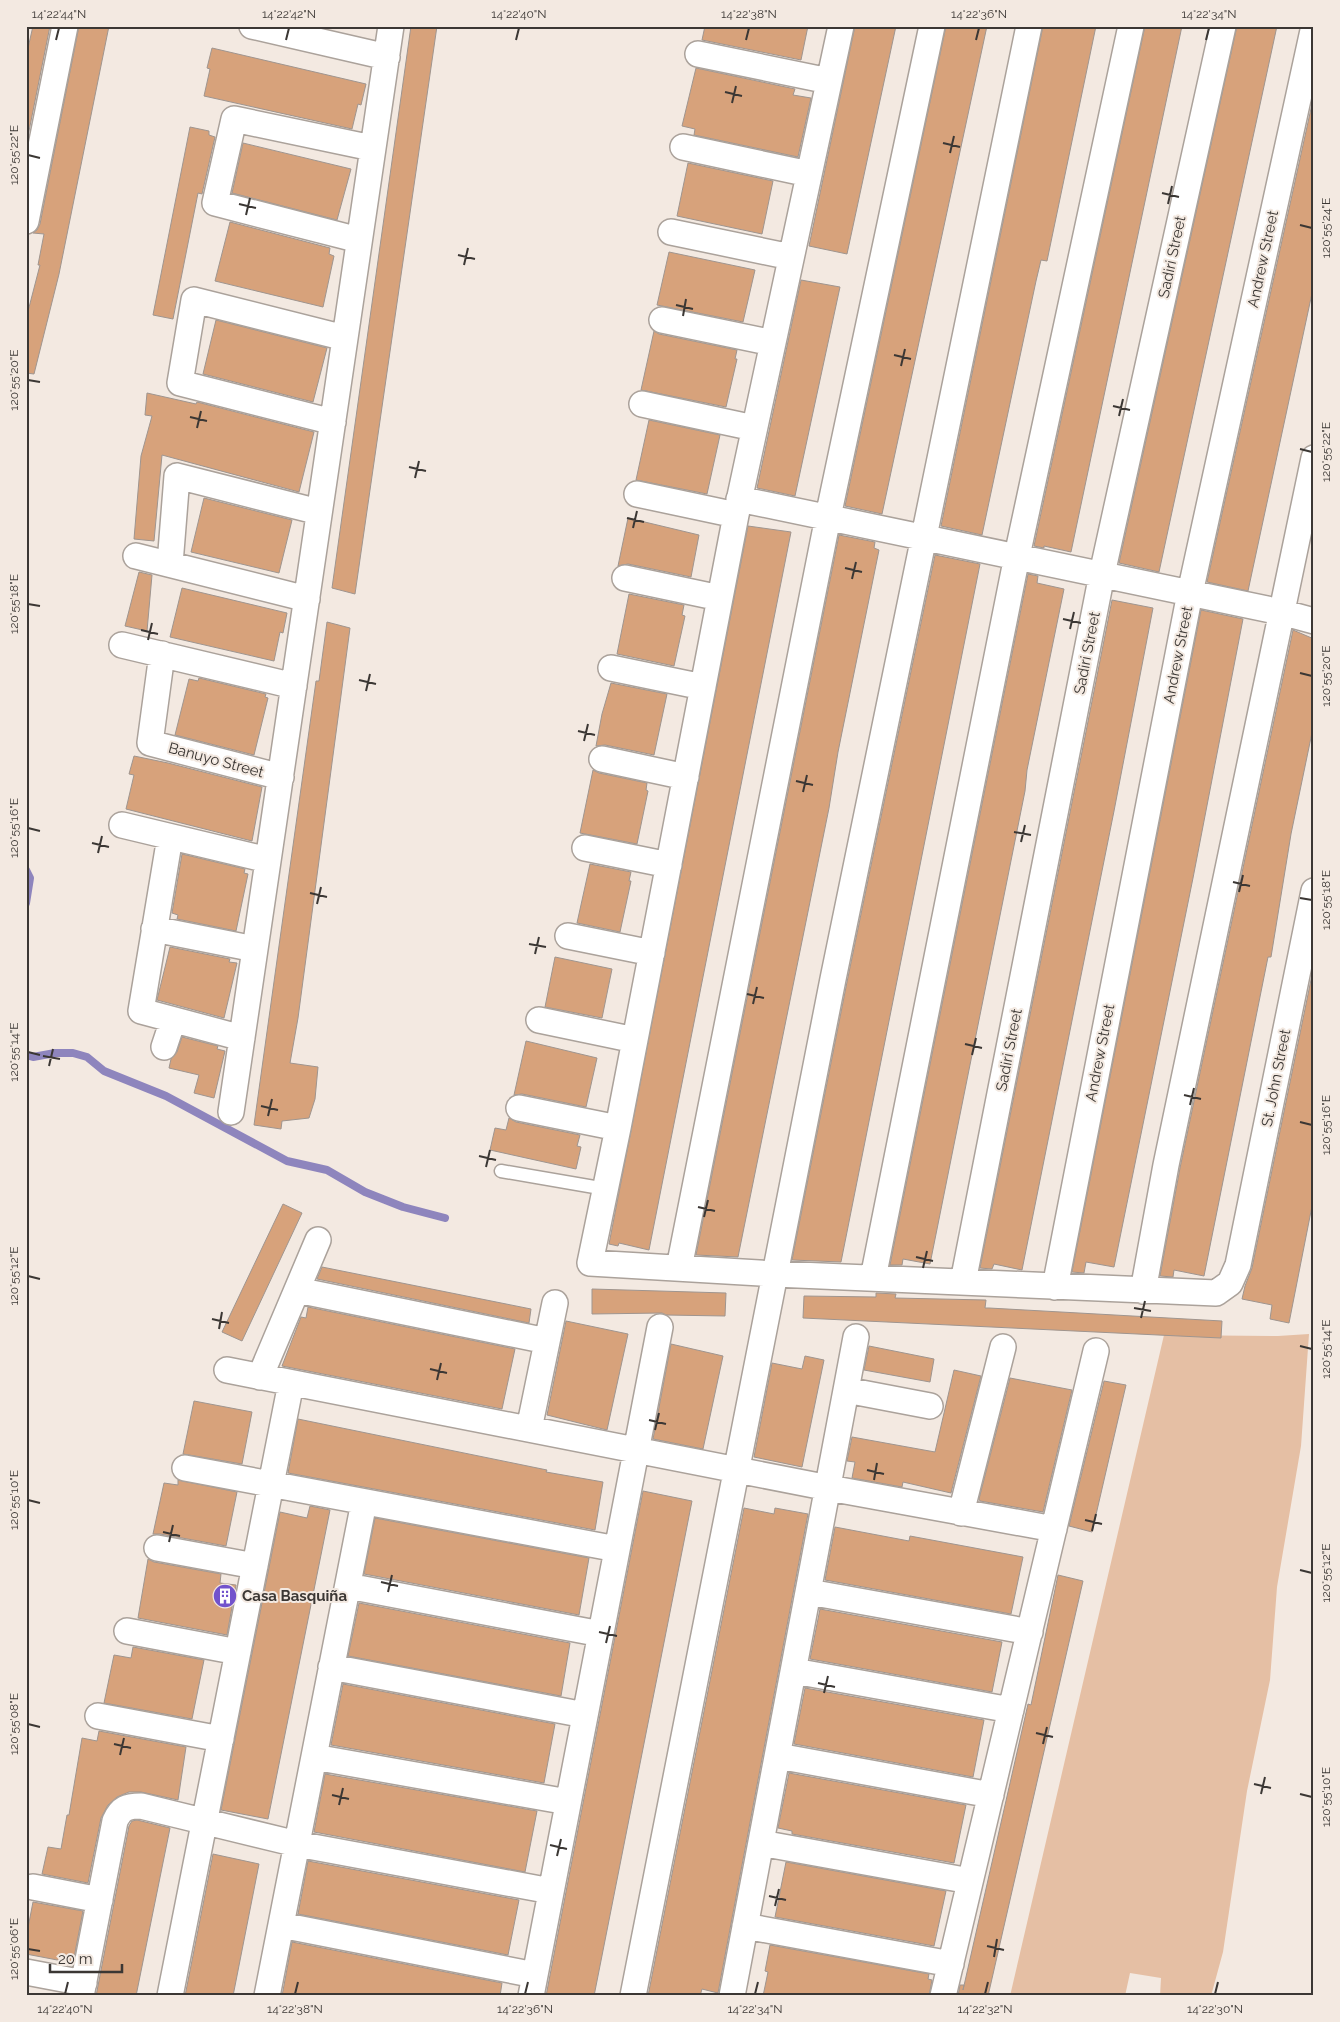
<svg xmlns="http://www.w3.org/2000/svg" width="1340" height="2022" font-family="Raleway,sans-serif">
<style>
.green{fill:#e5bfa4}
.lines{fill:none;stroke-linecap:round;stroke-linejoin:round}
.stream{stroke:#8e85bd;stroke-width:8}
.building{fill:#d7a27b;stroke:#9f958f}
.service-casing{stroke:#aba29b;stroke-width:15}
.minor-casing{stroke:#aba29b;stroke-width:28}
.service{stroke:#fff;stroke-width:12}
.minor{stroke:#fff;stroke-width:25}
.ticks{fill:none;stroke:#3b3734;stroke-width:2}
.labels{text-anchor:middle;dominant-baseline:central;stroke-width:4;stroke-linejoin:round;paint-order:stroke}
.street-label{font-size:15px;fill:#3b3734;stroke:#f3e9e1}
.poi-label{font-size:15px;font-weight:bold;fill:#3b3734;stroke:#f3e9e1;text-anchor:start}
.neatline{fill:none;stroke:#3b3734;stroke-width:2}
.ticks-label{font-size:12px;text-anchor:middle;fill:#3b3734}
</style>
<rect width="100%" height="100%" fill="#f3e9e1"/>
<path class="green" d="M 1309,1334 L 1301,1446 L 1277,1587 L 1270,1680 L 1247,1791 L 1223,1952 L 1211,1996 L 1160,1996 L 1161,1978 L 1130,1973 L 1125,1996 L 1079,1994 L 1078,1996 L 1010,1996 L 1164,1335 L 1278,1336 Z"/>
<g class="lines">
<path class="stream" d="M 26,870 L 30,878 L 26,903
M 26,1055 L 33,1057 L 55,1053 L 73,1053 L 87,1057 L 104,1071 L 166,1096 L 287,1161 L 327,1170 L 365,1192 L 403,1207 L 445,1218"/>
</g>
<path class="building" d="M 33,26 L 50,26 L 26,146 L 26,57 Z
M 79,26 L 109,26 L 59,274 L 34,374 L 26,373 L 26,319 L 40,265 L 38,265 L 44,234 L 33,233 L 37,230 L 40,224 Z
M 411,26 L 437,26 L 355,594 L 332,588 Z
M 705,26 L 808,26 L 801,60 L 702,40 Z
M 855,26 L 896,26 L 847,254 L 809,246 Z
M 946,26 L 987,26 L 882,514 L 845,506 Z
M 1043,26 L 1096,26 L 1047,261 L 1041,260 L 1036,281 L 982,535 L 941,526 Z
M 1145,26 L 1182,26 L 1071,552 L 1044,546 L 1044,548 L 1034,546 Z
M 1237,26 L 1277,26 L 1159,572 L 1119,563 Z
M 212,48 L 366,84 L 361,105 L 358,104 L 352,129 L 204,96 L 210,69 L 207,68 Z
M 696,68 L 795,89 L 793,95 L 811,98 L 798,157 L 694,135 L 695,129 L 682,126 Z
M 1314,95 L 1314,284 L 1248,591 L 1207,582 Z
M 190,127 L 209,131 L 209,135 L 215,137 L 202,194 L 198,193 L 173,319 L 153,315 Z
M 243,143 L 351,169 L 337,220 L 232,193 Z
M 688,163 L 773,181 L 762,234 L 677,216 Z
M 230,222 L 330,248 L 329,254 L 334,256 L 323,307 L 215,281 Z
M 669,252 L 755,270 L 743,322 L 657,305 Z
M 801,280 L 840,287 L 795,496 L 757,488 Z
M 216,320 L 327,348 L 313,402 L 203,374 Z
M 654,331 L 659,334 L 737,350 L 735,359 L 737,359 L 726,407 L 641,390 Z
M 147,393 L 196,404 L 197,402 L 314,432 L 299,492 L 162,455 L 154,541 L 134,539 L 141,456 L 152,416 L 145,415 Z
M 649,420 L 720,435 L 707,494 L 636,480 Z
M 204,498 L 292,520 L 279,573 L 191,552 Z
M 628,518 L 699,535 L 691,577 L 628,564 L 618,566 Z
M 748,526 L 791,532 L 649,1250 L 619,1243 L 618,1246 L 609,1244 Z
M 839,535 L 875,542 L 874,548 L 879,550 L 838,752 L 829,808 L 738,1257 L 696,1255 Z
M 935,555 L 980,564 L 841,1262 L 792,1260 L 847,982 Z
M 139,572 L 152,575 L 147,631 L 125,626 Z
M 1028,574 L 1038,576 L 1037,583 L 1064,589 L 1027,770 L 1025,791 L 930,1264 L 903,1259 L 902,1265 L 890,1265 Z
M 182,588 L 287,613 L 283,633 L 280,632 L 274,661 L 170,637 Z
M 629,594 L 684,605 L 682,615 L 685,616 L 674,666 L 617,654 Z
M 1112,600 L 1153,608 L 1114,811 L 1022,1270 L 994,1264 L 992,1269 L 980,1268 Z
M 1201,610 L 1243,619 L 1193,878 L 1114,1267 L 1086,1262 L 1084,1273 L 1072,1272 Z
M 327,622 L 350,628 L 298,1018 L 290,1063 L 318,1067 L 315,1099 L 309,1118 L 282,1121 L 281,1129 L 254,1125 L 316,681 L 319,681 Z
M 1293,630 L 1314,639 L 1314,723 L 1291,834 L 1271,957 L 1268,957 L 1204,1276 L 1174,1270 L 1173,1277 L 1160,1276 L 1180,1168 Z
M 199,678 L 266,694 L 265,697 L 268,698 L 254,755 L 175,735 L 189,679 L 198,681 Z
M 611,683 L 667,694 L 654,755 L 605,745 L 596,746 L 602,714 Z
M 134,756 L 168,763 L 262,787 L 252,841 L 126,809 L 134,775 L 129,774 Z
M 593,770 L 599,773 L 647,783 L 646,790 L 648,791 L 637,844 L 580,833 Z
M 182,854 L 245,869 L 244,873 L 248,874 L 236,931 L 177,919 L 178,915 L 172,913 Z
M 590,864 L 631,872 L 629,881 L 631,881 L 620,932 L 577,923 Z
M 170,947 L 230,959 L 229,962 L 237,963 L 224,1018 L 157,1000 Z
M 555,957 L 612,969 L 602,1018 L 545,1007 Z
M 1313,970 L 1314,1196 L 1289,1323 L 1270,1319 L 1272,1305 L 1242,1299 L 1245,1286 L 1252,1268 Z
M 182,1037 L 218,1046 L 217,1049 L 225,1051 L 214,1098 L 194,1093 L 199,1075 L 169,1068 L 171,1059 L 177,1052 Z
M 526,1041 L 597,1058 L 586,1107 L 522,1094 L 514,1095 Z
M 509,1118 L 516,1122 L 580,1135 L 577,1146 L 581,1147 L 576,1169 L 490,1150 L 495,1128 L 506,1130 Z
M 283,1204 L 302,1213 L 242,1341 L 222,1332 Z
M 322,1267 L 531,1309 L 529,1323 L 317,1279 Z
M 592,1289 L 726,1293 L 725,1316 L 666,1315 L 662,1313 L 592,1314 Z
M 876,1293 L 896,1294 L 895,1298 L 986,1300 L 985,1308 L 989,1308 L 1222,1321 L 1221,1338 L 803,1318 L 804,1296 L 876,1297 Z
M 308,1307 L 515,1349 L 502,1409 L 282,1366 L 301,1317 L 306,1318 Z
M 566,1321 L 628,1334 L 607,1430 L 547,1415 Z
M 671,1344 L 723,1356 L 703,1449 L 653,1439 Z
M 869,1346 L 934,1359 L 930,1382 L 864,1370 Z
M 805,1356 L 824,1360 L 802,1467 L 754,1457 L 772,1363 L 802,1369 Z
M 954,1370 L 981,1376 L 951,1493 L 903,1482 L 902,1487 L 852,1478 L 855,1462 L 847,1461 L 852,1437 L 935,1452 Z
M 1010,1378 L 1072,1390 L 1043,1512 L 980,1501 L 979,1499 Z
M 1104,1381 L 1126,1385 L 1092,1532 L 1069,1526 Z
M 194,1401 L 252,1412 L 242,1464 L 183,1454 Z
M 298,1419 L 547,1470 L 546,1472 L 603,1482 L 595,1530 L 288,1473 Z
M 178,1480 L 237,1492 L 226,1546 L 160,1534 L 153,1534 L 164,1483 L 178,1485 Z
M 643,1491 L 692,1501 L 594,1996 L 546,1996 Z
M 310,1506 L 330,1510 L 268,1819 L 221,1810 L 280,1512 L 307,1518 Z
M 744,1508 L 774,1514 L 775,1508 L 808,1514 L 718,1993 L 702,1989 L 700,1996 L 648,1996 Z
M 375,1518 L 589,1558 L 579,1615 L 364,1574 Z
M 835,1527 L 909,1541 L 910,1536 L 1023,1557 L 1011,1614 L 825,1580 Z
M 148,1559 L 154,1562 L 221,1574 L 220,1583 L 236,1585 L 227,1635 L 138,1618 Z
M 1058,1575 L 1083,1581 L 988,1996 L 958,1996 L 960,1985 L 964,1985 L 963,1990 L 1028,1704 L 1031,1705 Z
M 359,1603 L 570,1643 L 561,1696 L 348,1656 Z
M 820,1609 L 1002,1642 L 992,1692 L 810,1659 Z
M 133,1647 L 204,1660 L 192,1719 L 104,1703 L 114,1655 L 131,1658 Z
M 343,1684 L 555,1724 L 544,1783 L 331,1745 Z
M 805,1688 L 984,1720 L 973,1777 L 794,1744 Z
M 99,1731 L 186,1747 L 178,1800 L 141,1792 L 129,1792 L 117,1797 L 108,1805 L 101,1818 L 88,1883 L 42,1874 L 48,1847 L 61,1849 L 67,1815 L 69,1815 L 82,1738 L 97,1741 Z
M 789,1773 L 966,1805 L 954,1863 L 792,1834 L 792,1831 L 778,1828 Z
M 325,1774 L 537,1811 L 525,1872 L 314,1832 Z
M 137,1820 L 170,1828 L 136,1996 L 96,1996 L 129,1826 L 132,1821 Z
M 213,1854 L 259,1864 L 233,1996 L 185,1996 Z
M 308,1861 L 519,1900 L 508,1955 L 298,1914 Z
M 786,1862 L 946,1891 L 934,1946 L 775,1917 Z
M 33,1902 L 83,1911 L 73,1963 L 26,1954 L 26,1938 Z
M 292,1942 L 502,1983 L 500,1996 L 282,1996 Z
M 770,1945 L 929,1974 L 928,1979 L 932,1980 L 929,1996 L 763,1996 L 768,1972 L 765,1971 Z"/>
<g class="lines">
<g class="service-casing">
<path id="service" d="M 501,1171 L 606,1189"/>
</g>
<g class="minor-casing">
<path id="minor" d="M 252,26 L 387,57
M 841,26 L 736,515 L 618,1128 L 590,1263 L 775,1274 L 1216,1293 L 1230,1283 L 1238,1265 L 1314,891
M 698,54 L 829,81
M 683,147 L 809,174
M 26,221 L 65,26
M 671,232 L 791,257
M 359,240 L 215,203 L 234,119 L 372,148
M 662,320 L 773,343
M 642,404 L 754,428
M 333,422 L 180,383 L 194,300 L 345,338
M 637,494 L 736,515
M 739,499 L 1281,612 L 1314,621
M 136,556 L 307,599
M 170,564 L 177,476 L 319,512
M 625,578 L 720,598
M 122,645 L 294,686
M 162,654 L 150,743 L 281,777
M 611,668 L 703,687
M 602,759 L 686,777
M 122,825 L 268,860
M 170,837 L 141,1011 L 242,1038
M 585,848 L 669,865
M 154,929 L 255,949
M 568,936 L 652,953
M 539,1020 L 635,1040
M 164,1047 L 173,1020
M 519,1108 L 618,1128
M 231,1112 L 391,26
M 679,1268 L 828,517 L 932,26
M 873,1278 L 1017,556 L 1131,26
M 963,1282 L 1102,574 L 1223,26
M 1055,1287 L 1190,593 L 1314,26
M 297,1290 L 547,1341
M 1143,1291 L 1166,1165 L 1314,458
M 227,1370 L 829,1488 L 1054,1529
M 260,1377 L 318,1240
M 846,1390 L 930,1406
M 529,1429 L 555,1303
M 185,1468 L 617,1549
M 961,1513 L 1003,1347
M 157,1548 L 255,1566
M 348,1586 L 601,1634
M 809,1592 L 1030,1632
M 127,1631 L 238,1652
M 331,1667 L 585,1715
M 794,1671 L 1011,1710
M 98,1716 L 221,1739
M 778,1756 L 991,1795
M 314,1757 L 568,1802
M 761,1843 L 970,1881
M 33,1887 L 100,1900
M 281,1925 L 535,1975
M 745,1926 L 951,1964
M 26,1972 L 84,1983
M 81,1996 L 115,1821 C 121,1808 127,1806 141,1806 L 297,1844 L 551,1891
M 170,1996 L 291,1383
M 267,1996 L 364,1502
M 531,1996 L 660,1327
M 633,1996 L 833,979 L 1029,26
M 732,1996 L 856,1337
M 943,1996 L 1096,1351"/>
</g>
<use href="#service" class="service"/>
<use href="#minor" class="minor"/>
</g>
<path class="ticks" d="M 56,40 L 59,28M 286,40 L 289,28M 516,40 L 519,28M 746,40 L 749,28M 976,40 L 979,28M 1206,40 L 1209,28M 725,92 L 742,96M 732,103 L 736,86M 943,143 L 960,147M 950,153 L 954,136M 28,155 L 40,158M 1162,193 L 1179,197M 239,204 L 256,208M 1168,204 L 1172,186M 246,215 L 250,198M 1300,225 L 1312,228M 458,255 L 475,259M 464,265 L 468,248M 676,305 L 693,309M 683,316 L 686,299M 894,355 L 911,359M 901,366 L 905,349M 28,380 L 40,382M 1113,406 L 1130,410M 1119,416 L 1123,399M 190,417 L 207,421M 197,428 L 201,411M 1300,449 L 1312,452M 409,467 L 426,471M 415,478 L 419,461M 627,518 L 644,522M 633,528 L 637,511M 845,568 L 862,572M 852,579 L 856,562M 28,604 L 40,606M 1063,619 L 1081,623M 1070,629 L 1074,612M 141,630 L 158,634M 148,640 L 152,623M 1300,673 L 1312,676M 359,680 L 376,684M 366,691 L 370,674M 578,731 L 595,735M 584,741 L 588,724M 796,781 L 813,785M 803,792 L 807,775M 28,828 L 40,831M 1014,832 L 1031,835M 1021,842 L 1025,825M 92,843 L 109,847M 98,853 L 102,836M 1233,882 L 1250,886M 1239,892 L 1243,875M 310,893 L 327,897M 1300,898 L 1312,900M 317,904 L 321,887M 529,944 L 546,947M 535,954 L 539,937M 747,994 L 764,998M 753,1004 L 757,987M 965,1044 L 982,1048M 28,1052 L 40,1055M 972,1055 L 976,1038M 43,1056 L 60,1059M 49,1066 L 53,1049M 1184,1095 L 1201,1099M 1190,1105 L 1194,1088M 261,1106 L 278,1110M 268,1116 L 272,1099M 1300,1122 L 1312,1125M 479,1156 L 496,1160M 486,1167 L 490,1150M 698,1207 L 715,1211M 704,1217 L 708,1200M 916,1257 L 933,1261M 923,1268 L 927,1251M 28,1276 L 40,1279M 1134,1308 L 1151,1311M 1141,1318 L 1145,1301M 212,1319 L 229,1323M 219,1329 L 222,1312M 1300,1346 L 1312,1349M 430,1369 L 447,1373M 437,1380 L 441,1363M 649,1420 L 666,1424M 655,1430 L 659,1413M 867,1470 L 884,1474M 874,1480 L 877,1463M 28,1500 L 40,1503M 1085,1520 L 1102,1524M 1092,1531 L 1096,1514M 163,1532 L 180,1536M 169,1542 L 173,1525M 1300,1570 L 1312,1573M 381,1582 L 398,1586M 388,1592 L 392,1575M 599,1632 L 617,1636M 606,1643 L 610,1626M 818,1683 L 835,1687M 824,1693 L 828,1676M 28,1724 L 40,1727M 1036,1733 L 1053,1737M 114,1744 L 131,1748M 1043,1744 L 1047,1727M 120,1755 L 124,1738M 1254,1784 L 1271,1788M 1261,1794 L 1265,1777M 1300,1794 L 1312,1797M 332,1795 L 349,1799M 339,1805 L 343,1788M 550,1845 L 567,1849M 557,1856 L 561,1839M 769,1896 L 786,1900M 775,1906 L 779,1889M 987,1946 L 1004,1950M 28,1949 L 40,1951M 994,1957 L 997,1939M 65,1994 L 68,1982M 295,1994 L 298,1982M 525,1994 L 528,1982M 755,1994 L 758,1982M 985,1994 L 988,1982M 1215,1994 L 1218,1982"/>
<defs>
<g id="building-disc" transform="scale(1.25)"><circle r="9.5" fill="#7253cc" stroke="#f3e9e1"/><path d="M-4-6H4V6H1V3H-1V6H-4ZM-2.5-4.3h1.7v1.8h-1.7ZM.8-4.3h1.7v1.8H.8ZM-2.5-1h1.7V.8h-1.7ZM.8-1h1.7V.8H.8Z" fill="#fff"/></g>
</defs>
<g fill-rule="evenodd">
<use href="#building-disc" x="225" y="1596"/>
</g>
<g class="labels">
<g class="street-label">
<text transform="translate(1172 257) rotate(-78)">Sadiri Street</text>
<text transform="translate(1263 259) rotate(-78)">Andrew Street</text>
<text transform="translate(1087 653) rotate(-79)">Sadiri Street</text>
<text transform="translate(1178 655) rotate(-79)">Andrew Street</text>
<text transform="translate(216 760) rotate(15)">Banuyo Street</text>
<text transform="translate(1009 1050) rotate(-79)">Sadiri Street</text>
<text transform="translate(1100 1053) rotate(-79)">Andrew Street</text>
<text transform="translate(1276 1078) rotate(-79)">St. John Street</text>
</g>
<g class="poi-label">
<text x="242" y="1596">Casa Basquiña</text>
</g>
</g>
<rect width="1340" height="2022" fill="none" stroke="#f3e9e1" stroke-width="55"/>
<path d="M50 1964v8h72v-8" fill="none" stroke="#3b3734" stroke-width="2.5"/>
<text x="58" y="1964" font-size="15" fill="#3b3734" stroke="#f3e9e1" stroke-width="4" paint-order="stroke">20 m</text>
<rect x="28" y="28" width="1284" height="1966" class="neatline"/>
<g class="ticks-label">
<text x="59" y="18">14°22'44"N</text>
<text x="289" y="18">14°22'42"N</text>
<text x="519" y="18">14°22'40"N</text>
<text x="749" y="18">14°22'38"N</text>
<text x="979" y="18">14°22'36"N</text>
<text x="1209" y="18">14°22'34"N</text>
<text transform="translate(14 155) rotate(-90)" y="4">120°55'22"E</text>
<text transform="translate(1326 228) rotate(-90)" y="4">120°55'24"E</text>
<text transform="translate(14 380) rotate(-90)" y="4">120°55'20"E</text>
<text transform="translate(1326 452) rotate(-90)" y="4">120°55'22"E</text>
<text transform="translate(14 604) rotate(-90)" y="4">120°55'18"E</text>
<text transform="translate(1326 676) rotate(-90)" y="4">120°55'20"E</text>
<text transform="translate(14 828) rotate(-90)" y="4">120°55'16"E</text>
<text transform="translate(1326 900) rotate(-90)" y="4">120°55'18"E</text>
<text transform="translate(14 1052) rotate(-90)" y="4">120°55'14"E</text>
<text transform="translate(1326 1125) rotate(-90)" y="4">120°55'16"E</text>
<text transform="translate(14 1276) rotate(-90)" y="4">120°55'12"E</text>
<text transform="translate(1326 1349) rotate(-90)" y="4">120°55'14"E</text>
<text transform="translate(14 1500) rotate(-90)" y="4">120°55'10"E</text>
<text transform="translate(1326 1573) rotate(-90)" y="4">120°55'12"E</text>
<text transform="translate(14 1724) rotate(-90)" y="4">120°55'08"E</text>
<text transform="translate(1326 1797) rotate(-90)" y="4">120°55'10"E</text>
<text transform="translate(14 1949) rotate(-90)" y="4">120°55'06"E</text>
<text x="65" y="2013">14°22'40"N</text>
<text x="295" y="2013">14°22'38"N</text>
<text x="525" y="2013">14°22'36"N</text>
<text x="755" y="2013">14°22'34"N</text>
<text x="985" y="2013">14°22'32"N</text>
<text x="1215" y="2013">14°22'30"N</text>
</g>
</svg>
